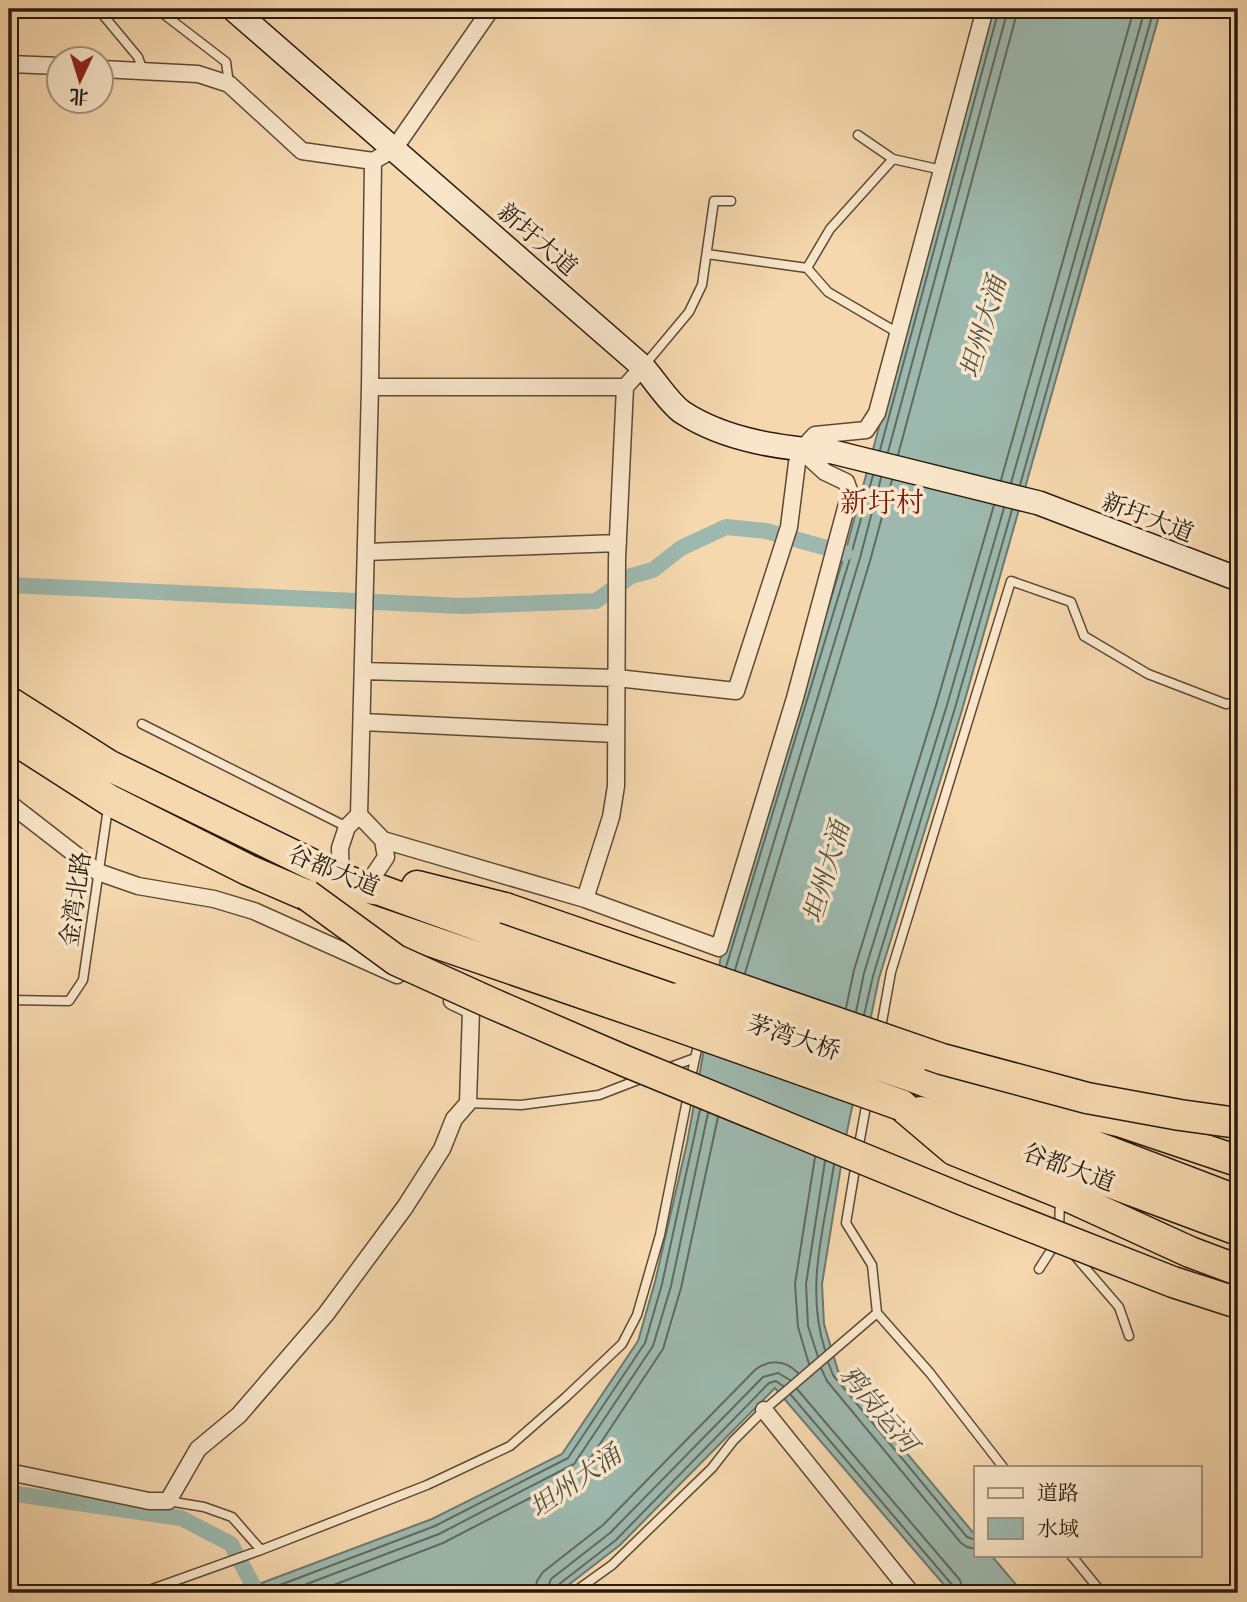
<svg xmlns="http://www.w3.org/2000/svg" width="1247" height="1602" font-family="'EB Garamond','Noto Serif SC',serif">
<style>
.water{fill:#9db9af;stroke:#6e796f;stroke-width:2}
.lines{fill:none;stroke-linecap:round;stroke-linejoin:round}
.shore{stroke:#626a5e;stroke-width:2}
.canal{stroke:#9db9af;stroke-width:16}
.lane-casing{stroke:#5c4a36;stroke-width:11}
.street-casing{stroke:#5c4a36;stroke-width:19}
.secondary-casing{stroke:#281a0e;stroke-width:26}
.highway-casing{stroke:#281a0e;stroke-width:33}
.lane{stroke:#f9e6ca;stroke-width:8}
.street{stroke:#f9e6ca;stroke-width:16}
.secondary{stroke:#f9e6ca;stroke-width:23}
.highway{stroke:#f6d8ae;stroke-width:30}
.highway-bridge-casing{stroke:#281a0e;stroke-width:33;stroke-linecap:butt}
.highway-bridge{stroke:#f6d8ae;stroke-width:30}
.labels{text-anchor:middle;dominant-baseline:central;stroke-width:7;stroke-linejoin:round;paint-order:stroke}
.street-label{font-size:24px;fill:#281a0e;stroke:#f9e6ca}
.water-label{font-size:26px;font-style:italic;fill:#515246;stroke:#f9e6ca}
.quarter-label{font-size:28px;fill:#7a1f14;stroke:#f9e6ca}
</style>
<rect width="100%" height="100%" fill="#f6d8ae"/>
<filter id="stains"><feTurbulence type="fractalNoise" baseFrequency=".00286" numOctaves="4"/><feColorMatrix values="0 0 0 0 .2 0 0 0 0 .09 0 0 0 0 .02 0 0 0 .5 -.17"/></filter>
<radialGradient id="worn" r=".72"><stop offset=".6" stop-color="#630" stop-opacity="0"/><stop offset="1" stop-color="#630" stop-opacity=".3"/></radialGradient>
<path class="water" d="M 992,9 L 1161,9 L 962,710 L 879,978 L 845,1141 L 822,1284 L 824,1324 L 838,1371 L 976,1536 L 976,1555 L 991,1555 L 1023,1593 L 951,1593 L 775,1388 L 620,1545 L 558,1593 L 235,1593 L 432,1519 L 562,1454 L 638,1341 L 655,1282 L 687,1143 L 721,956 L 845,553 Z"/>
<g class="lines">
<path class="shore" d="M 880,450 L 999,9
M 888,452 L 1008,9
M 898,455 L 1018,9
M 1001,480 L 1134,9
M 1011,483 L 1145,9
M 1020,485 L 1154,9
M 726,967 L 851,555 L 873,475
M 735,970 L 860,558 L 881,478
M 745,973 L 870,561 L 892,480
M 846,1008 L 854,970 L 937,702 L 994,505
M 856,1012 L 864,973 L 947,705 L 1004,508
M 864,1015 L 873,976 L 955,708 L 1012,510
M 825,1350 C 805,1288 824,1228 834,1165
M 818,1357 L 808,1326 L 806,1284 L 825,1161
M 828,1362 L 833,1375 L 967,1537 L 976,1540
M 809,1364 L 798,1327 L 795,1284 L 815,1157
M 821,1368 L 827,1381 L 961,1543 L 967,1547 L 976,1549
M 797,1389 L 960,1580 L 964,1593
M 791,1395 L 953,1586 L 955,1593
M 259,1593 L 435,1526 L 568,1458 L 645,1343 L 662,1284 L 700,1110
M 283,1593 L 439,1534 L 574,1464 L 653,1346 L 671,1286 L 708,1113
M 313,1593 L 443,1543 L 582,1471 L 663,1349 L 681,1288 L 718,1117
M 535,1593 L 537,1581 L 543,1572 L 603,1525 L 756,1369 C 771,1359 785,1360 798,1373
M 546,1593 L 551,1579 L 610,1533 L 763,1377 L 778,1373 L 790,1380
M 555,1593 L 558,1585 L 616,1540 L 769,1383 L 776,1381 L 783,1386"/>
<path class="canal" d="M 9,585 L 461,606 L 596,601 L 631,576 L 653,570 L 681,548 L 726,527 L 766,531 L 845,553
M 9,1493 L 181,1518 L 231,1544 L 257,1593"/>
<g class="lane-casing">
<path id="lane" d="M 98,9 L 138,57 L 143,71
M 157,9 L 226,62 L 229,84
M 9,50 L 11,54 L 11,64
M 858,135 L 893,159 L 942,170
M 707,254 L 807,268 L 828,292 L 898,333
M 807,268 L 830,229 L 893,159
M 643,367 L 689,312 L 702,285 L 714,201 L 731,201
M 142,724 L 347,827
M 9,1000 L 69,1001 L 83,980 L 108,808
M 880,1033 L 891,972 L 1011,581 L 1071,602 L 1084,636 L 1148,674 L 1226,704 L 1238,702
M 665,1069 L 695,1058
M 690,1082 L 699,1040
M 468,1103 L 521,1105 L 599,1095 L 643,1078
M 858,1150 L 867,1101
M 856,1163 L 846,1223 L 872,1265 L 877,1313 L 930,1373 L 1003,1467
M 1059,1232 L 1060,1199
M 1075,1256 L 1119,1307 L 1129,1336
M 1039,1269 L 1055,1244
M 168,1501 L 204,1507 L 232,1517 L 261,1550
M 1071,1555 L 1102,1593
M 141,1593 L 261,1550 L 427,1485 L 510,1446 L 566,1397 L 622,1344 L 637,1315 L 660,1235 L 688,1095
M 573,1593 L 612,1565 L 712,1468 L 733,1441 L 764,1410 L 877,1313"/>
</g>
<g class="street-casing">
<path id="street" d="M 9,64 L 60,66
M 102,69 L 198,74 L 229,84 L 302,151 L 373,161
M 370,387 L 625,387
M 366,552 L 618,543
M 363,671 L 617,678 L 736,691 L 789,527 L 797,463 L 801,450 L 815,435 L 866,430 L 877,413 L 985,9
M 362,722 L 616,734
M 9,803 L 98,872 L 138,886 L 214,899 L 254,911 L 397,975
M 359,815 L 383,840 L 386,857 L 364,890
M 383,840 L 585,899 L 719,948 L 795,698 L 850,493 L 846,482 L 825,472 L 801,450
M 341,883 L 340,848 L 347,827 L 359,815 L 370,387 L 373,161 L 394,149 L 491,9
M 585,899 L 611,817 L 616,786 L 617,559 L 625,387 L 643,367
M 764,1410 L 911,1593
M 9,1472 L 149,1501 L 168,1501 L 198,1449 L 239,1415 L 326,1314 L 405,1207 L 442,1149 L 454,1119 L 468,1103 L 471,1010 L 452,1001"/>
</g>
<g class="secondary-casing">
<path id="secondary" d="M 233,9 L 643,367 C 654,379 669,403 682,412 C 726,441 782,448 833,452 L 1039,503 L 1238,579"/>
</g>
<g class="highway-casing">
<path id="highway" d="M 9,702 L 108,765 L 340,878 L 367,888 L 380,890 L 678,998
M 9,736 L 109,800 L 248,870 L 343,911 L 669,1023
M 417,886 L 505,908
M 911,1076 L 1238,1201
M 994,1091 L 1122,1122 L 1238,1161
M 901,1105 L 954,1150 L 1061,1193 L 1190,1252 L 1238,1270
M 921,1112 L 1238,1230"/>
</g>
<use href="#lane" class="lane"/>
<use href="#street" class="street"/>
<use href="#secondary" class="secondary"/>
<use href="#highway" class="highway"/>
<g class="highway-bridge-casing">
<path id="highway-bridge" d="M 307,895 L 396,960 L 491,1003 L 625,1061 L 966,1201 L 1173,1282 L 1238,1303
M 505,908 L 942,1059 L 1087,1098 L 1180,1115 L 1238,1123
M 678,998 L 911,1076
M 669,1023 L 901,1105"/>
</g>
<use href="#highway-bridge" class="highway-bridge"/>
</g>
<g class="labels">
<g class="street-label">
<text transform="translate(538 239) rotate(41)">新圩大道</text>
<text transform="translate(1148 517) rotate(21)">新圩大道</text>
<text transform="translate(334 870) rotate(22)">谷都大道</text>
<text transform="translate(75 899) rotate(-82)">金湾北路</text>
<text transform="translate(794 1037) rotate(18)">茅湾大桥</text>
<text transform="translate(1069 1167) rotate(20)">谷都大道</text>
</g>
<g class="water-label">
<text transform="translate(983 327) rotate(-74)">坦州大涌</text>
<text transform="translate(826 872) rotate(-74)">坦州大涌</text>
<text transform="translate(879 1409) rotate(50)">鸦岗运河</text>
<text transform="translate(575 1481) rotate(-35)">坦州大涌</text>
</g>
<g class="quarter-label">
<text x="882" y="502">新圩村</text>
</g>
</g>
<rect width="1247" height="1602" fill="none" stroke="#f6d8ae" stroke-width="35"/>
<rect x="10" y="10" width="1226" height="1581" fill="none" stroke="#281a0e" stroke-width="3.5"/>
<rect x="18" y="18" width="1212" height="1567" fill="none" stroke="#281a0e" stroke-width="2"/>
<rect x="974" y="1466" width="228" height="91" fill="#f9e6ca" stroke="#a5947f" stroke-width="2"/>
<rect x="988" y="1488" width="35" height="10" fill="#f9e6ca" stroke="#a5947f" stroke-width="2"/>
<text x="1037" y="1500" font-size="21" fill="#281a0e">道路</text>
<rect x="988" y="1518" width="35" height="21" fill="#9db9af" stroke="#a5947f" stroke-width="2"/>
<text x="1037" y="1536" font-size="21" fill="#281a0e">水域</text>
<g transform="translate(80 80) rotate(184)"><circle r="33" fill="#f9e6ca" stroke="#a5947f" stroke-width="2"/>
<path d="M0-5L12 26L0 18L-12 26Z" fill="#8f2418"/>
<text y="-10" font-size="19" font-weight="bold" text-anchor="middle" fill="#281a0e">北</text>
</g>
<rect width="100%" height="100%" filter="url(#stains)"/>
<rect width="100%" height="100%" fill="url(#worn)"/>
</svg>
